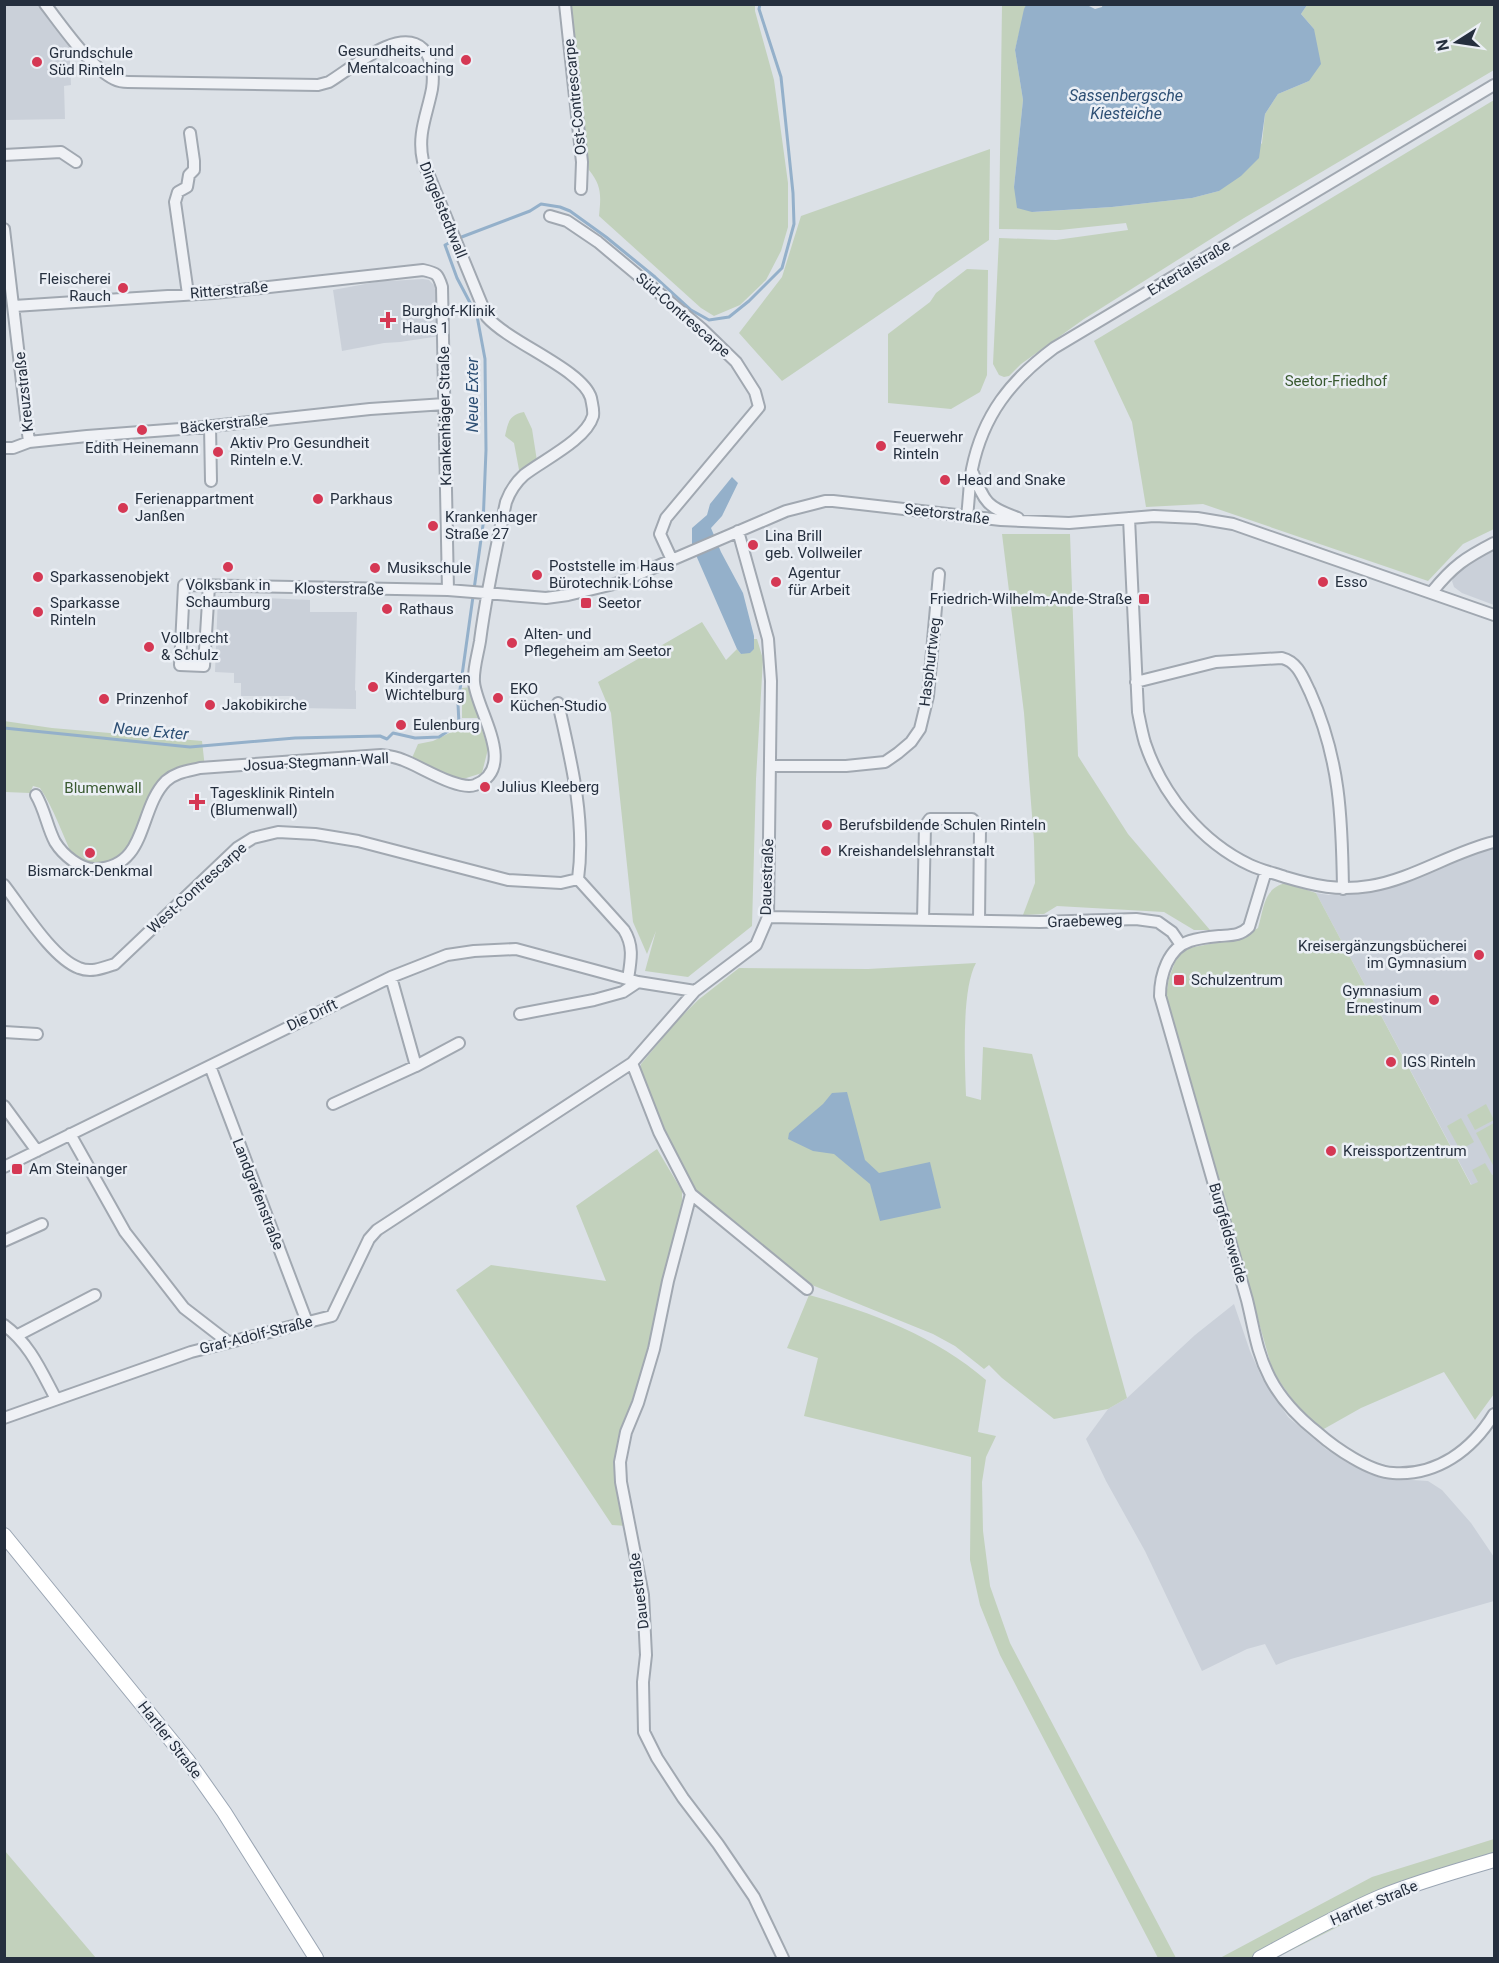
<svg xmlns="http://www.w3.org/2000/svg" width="1499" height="1963" font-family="Roboto,sans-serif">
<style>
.built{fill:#cad0d9}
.green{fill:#c2d1bc}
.water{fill:#94b0ca}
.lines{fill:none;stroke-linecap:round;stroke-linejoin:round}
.stream{stroke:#94b0ca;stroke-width:3}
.minor-casing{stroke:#a1a8b1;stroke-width:14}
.major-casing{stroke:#9aa5b3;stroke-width:16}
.minor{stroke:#eff1f5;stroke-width:10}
.major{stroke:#fff;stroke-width:14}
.poi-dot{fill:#d53854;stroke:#ebeff5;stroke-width:2}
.labels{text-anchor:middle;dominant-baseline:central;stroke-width:5;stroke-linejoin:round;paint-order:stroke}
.poi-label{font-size:15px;fill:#252f3e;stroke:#ebeff5;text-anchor:start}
.street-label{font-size:15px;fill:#252f3e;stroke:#ebeff5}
.park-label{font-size:15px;fill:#3a5a31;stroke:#ebeff5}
.water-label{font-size:16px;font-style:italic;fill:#2d4f74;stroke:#ebeff5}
</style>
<rect width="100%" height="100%" fill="#dce1e7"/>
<path class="built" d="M 5,4 L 37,5 L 44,8 L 69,39 L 71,85 L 64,86 L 65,119 L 5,120 Z
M 423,279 L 429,280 L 436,287 L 440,336 L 400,342 L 384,343 L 342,351 L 333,290 L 387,280 L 390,281 Z
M 1494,550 L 1494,605 L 1462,593 L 1454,587 L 1452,581 L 1457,571 Z
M 218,596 L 310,600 L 310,612 L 357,612 L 355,690 L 356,691 L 356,709 L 298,708 L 298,704 L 293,703 L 293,696 L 241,696 L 241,683 L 234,683 L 234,673 L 215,672 Z
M 1494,848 L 1494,1174 L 1472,1186 L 1316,893 L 1329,895 L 1362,891 Z
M 1234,1304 L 1250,1351 L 1262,1378 L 1288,1417 L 1326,1449 L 1351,1465 L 1380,1478 L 1428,1481 L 1442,1490 L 1471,1523 L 1494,1557 L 1494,1601 L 1291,1659 L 1276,1665 L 1265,1644 L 1247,1649 L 1202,1671 L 1145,1551 L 1106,1481 L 1086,1439 L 1108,1409 L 1127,1398 L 1195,1335 Z"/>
<path class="green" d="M 569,5 L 755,5 L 755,11 L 774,80 L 788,183 L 788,227 L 781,251 L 766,280 L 740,305 L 714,316 L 701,308 L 599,216 C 601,196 602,186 589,170 Z
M 1002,5 L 1026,5 L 1015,50 L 1023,100 L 1014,187 L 1033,212 L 1112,207 L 1192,198 L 1219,191 L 1262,143 L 1265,114 L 1278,94 L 1309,81 L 1314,29 L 1301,14 L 1307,5 L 1494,5 L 1494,70 L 1244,218 L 1084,319 L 1021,364 L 1009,376 L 1004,377 L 999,375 L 993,364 L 999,238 L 1056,240 L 1128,230 L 1126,223 L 1060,230 L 999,229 Z
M 1494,100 L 1494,529 L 1463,544 L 1428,581 L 1203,504 L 1146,507 L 1132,422 L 1094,341 Z
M 990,149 L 989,240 L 782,381 L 739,333 L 782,277 L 801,216 Z
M 967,269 L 988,270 L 987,375 L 980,392 L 951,409 L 888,403 L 888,334 L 930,302 L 936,293 Z
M 524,412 L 532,429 L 537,461 L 520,475 L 514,443 L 505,436 C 508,422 509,415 524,412 Z
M 1002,534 L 1070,534 L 1078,756 L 1128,834 L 1210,930 L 1194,930 L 1164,912 L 1057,906 L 1044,914 L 1023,915 L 1035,883 L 1034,841 L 1024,713 Z
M 702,622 L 726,660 L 737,649 L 741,654 L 754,649 L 754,639 L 757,639 L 763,659 L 756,779 L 752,926 L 688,977 L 645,971 L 656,931 L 647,954 L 633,922 L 611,713 L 598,682 Z
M 472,687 L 480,718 L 462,718 L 462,688 Z
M 4,721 L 52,728 L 202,741 L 205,768 L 165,782 L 128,853 L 103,869 L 73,857 C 62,833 54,809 40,788 L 33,786 L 30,793 L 5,792 Z
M 472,722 L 480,723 L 488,749 L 482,773 L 460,780 L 412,758 L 418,744 L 433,741 Z
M 1286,883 L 1316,893 L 1471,1185 L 1478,1182 L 1472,1170 L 1485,1163 L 1492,1175 L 1494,1174 L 1494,1394 L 1475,1420 L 1444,1372 L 1361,1408 L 1322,1430 L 1297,1406 L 1273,1372 L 1166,996 L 1169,978 L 1177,957 L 1189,948 L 1241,938 L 1258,928 C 1264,909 1263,888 1286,883 Z
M 976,963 C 961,990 965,1063 966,1096 L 981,1100 L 983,1047 L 1032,1054 L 1127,1398 L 1108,1409 L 1054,1419 L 1002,1378 L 989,1365 L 984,1369 L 955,1346 L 933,1334 L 807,1283 L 696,1192 L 657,1117 L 640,1074 L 641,1064 L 677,1021 L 698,1000 L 739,968 L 868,969 Z
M 1486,1104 L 1494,1120 L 1475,1130 L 1467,1115 Z
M 1461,1118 L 1474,1142 L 1460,1150 L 1447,1126 Z
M 1494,1123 L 1494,1167 L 1476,1133 Z
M 657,1149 L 682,1191 L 682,1202 L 641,1377 L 621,1428 L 618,1460 L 627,1526 L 612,1525 L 456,1290 L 491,1265 L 606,1281 L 576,1206 Z
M 809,1295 C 871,1312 937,1337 986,1380 L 978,1432 L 996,1436 L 986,1457 L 982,1482 L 983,1531 L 990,1586 L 1010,1643 L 1176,1958 L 1158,1958 L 1000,1655 L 980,1605 L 970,1560 L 971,1457 L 804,1416 L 818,1358 L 787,1348 Z
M 1494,1839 L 1494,1866 L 1397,1897 L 1276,1958 L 1220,1958 L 1372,1877 Z
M 4,1851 L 5,1851 L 96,1958 L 5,1958 Z"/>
<path class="water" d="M 1103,4 L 1307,5 L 1301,14 L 1314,29 L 1321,64 L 1309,81 L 1278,94 L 1265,114 L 1259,158 L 1241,176 L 1219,191 L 1192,198 L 1112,207 L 1032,212 L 1017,208 L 1014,187 L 1023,100 L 1015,50 L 1024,9 L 1026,5 L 1087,5 L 1095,9 L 1102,7 Z
M 732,477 L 738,483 L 722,516 L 711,528 L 721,552 L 743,593 L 754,636 L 754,649 L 750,653 L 741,654 L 737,649 L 692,546 L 692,528 L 707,515 L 710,504 Z
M 847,1092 L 865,1160 L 879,1173 L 930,1162 L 941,1208 L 880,1221 L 870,1184 L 834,1154 L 813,1151 L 788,1139 L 789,1133 L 823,1104 L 832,1093 Z"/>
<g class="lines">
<path class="stream" d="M 459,238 L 530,211 L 541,204 L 560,207 L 570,211 L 606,237 L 655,277 L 691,310 L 709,320 L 729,317 L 749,301 L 782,268 L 794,224 L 793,193 L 781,77 L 759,9 L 760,4
M 4,728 L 190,747 L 295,738 L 380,736 L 387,739 L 393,733 L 415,738 L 439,737 L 459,724 L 458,704 L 483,525 L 486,450 L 485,359 L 477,316 L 457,278 L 445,245 L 453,241"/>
<g class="minor-casing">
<path id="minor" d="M 565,4 L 582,162 L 581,189
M 4,155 L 61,152 L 76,162
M 550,216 L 567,221 L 598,242 L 701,328 L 736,362 L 755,392 L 759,407 L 666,518 L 660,534 L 672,560
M 4,229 L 29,442
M 188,294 L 175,202 L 178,192 L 187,187 L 189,175 L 194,170 L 194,161 L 190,133
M 14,306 L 214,293 L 423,270 C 437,273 438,274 442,287 L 448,590
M 210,426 L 211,481
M 4,448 L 13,448 L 29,442 L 87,436 L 194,428 L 370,409 L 445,404
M 973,473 C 985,503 987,507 1018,518
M 967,516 C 969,501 969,485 972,469 C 983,415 1011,380 1054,348 L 1494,85
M 1129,518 L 1138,712 C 1140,722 1142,733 1145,743 C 1162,794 1201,842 1250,865 C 1261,870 1273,873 1285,877 C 1315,886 1338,891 1370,886 C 1413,879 1452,852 1494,842
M 738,531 L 768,639 L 771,681 L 768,917 L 756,945 L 695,991 L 632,1063 L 659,1132 L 691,1194 L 668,1281 L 654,1349 L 638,1403 L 626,1432 L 620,1462 L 621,1482 L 643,1595 L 646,1655 L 643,1682 L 644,1732 L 657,1758 L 683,1798 L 718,1844 L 754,1897 L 783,1958
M 209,586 L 204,666 L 180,665 L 184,585 L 448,590 L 546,598 L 568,595 L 618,583 L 786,511 L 825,501 L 833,501 L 1001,520 L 1069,523 L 1154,516 L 1197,518 L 1233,524 L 1494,615
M 1432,592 C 1453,566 1465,558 1494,543
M 1136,682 L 1216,662 L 1282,658 C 1298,662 1303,678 1310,692 C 1340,759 1342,817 1343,889
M 558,703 C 571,760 586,820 578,879
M 770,766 L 846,766 L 885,762 L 898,753 L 911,742 L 920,729 L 928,696 L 939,574
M 36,795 C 45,810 47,827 55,842 C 63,855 81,870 96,869 C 148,867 138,809 166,781 C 176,772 188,771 200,768 L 381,755 C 389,756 396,757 403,760 C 420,766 458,791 475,785 C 519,768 476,710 474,682 C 473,669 478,654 480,641 C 486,594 496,548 506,502 C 510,491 515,483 524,475 C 543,460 586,440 593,416 C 594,410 592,404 591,398 C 583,370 510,343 487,317 L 423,161 C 417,134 427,115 432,89 C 434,76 433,59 423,49 C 399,26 351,69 329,82 L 318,85 L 128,82 C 123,82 118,81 114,79 C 90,67 62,26 45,4
M 1266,871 L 1249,927 C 1240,936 1231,935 1219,936 C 1209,937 1199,938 1190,941 C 1168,948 1160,975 1160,996 L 1247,1300 C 1254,1328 1256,1351 1270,1378 C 1281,1399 1299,1418 1318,1433 C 1335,1448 1370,1472 1393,1473 C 1437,1476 1472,1450 1494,1414
M 578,879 L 624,930 C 634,946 631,960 628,979
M 4,885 C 22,908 52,958 79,968 C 91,973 103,968 115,964 L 237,848 L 253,838 L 278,832 L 315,834 L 358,841 L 508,880 L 561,883 L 578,879
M 768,917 L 1040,922 L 1136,919 L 1158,922 L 1172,932 L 1181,945
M 923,920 L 925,826 L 930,819 L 972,819 L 980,828 L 979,921
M 520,1014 L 594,1000 L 623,992 L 638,982
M 4,1032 L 37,1034
M 210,1066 L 307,1322
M 416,1066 L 459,1043
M 333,1104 L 416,1066 L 391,977
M 4,1106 L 37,1151
M 70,1134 L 125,1232 L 184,1308 L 228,1342
M 4,1167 L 391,977 L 447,955 L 474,951 L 516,949 L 638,982 L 695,991
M 691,1194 L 807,1289
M 4,1241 L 42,1224
M 4,1325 C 30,1344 41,1371 56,1399
M 18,1335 L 95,1295
M 4,1418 L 191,1352 L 332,1316 L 369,1239 L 377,1230 L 632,1063"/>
</g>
<g class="major-casing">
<path id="major" d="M 4,1535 L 188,1761 L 224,1812 L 316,1958
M 1260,1958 C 1299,1937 1338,1915 1380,1897 C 1417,1882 1456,1871 1494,1860"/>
</g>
<use href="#minor" class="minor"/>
<use href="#major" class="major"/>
</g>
<g class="poi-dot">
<circle cx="466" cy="60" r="6"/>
<circle cx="37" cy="62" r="6"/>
<circle cx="123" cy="288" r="6"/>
<path d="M385 311h6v6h6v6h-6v6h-6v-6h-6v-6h6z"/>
<circle cx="142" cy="430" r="6"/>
<circle cx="881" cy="446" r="6"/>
<circle cx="218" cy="452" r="6"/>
<circle cx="945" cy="480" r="6"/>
<circle cx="318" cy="499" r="6"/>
<circle cx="123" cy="508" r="6"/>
<circle cx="433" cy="526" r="6"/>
<circle cx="753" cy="545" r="6"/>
<circle cx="228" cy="567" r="6"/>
<circle cx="375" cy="568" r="6"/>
<circle cx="537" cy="575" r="6"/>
<circle cx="38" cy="577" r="6"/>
<circle cx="776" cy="582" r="6"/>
<circle cx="1323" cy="582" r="6"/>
<rect x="1138" y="593" width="12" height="12" rx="3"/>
<rect x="580" y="597" width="12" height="12" rx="3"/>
<circle cx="387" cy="609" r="6"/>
<circle cx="38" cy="612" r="6"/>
<circle cx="512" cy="643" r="6"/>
<circle cx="149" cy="647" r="6"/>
<circle cx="373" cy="687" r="6"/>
<circle cx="498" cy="698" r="6"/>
<circle cx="104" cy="699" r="6"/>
<circle cx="210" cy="705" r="6"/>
<circle cx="401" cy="725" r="6"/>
<circle cx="485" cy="787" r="6"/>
<path d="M194 793h6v6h6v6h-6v6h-6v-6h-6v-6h6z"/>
<circle cx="827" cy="825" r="6"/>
<circle cx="826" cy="851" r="6"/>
<circle cx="90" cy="853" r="6"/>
<circle cx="1479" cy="955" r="6"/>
<rect x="1173" y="974" width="12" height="12" rx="3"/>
<circle cx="1434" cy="1000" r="6"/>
<circle cx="1391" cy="1062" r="6"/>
<circle cx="1331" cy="1151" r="6"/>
<rect x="11" y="1163" width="12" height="12" rx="3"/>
</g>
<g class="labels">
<g class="poi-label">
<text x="454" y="51" text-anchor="end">Gesundheits- und<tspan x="454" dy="17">Mentalcoaching</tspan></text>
<text x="49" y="53">Grundschule<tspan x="49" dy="17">Süd Rinteln</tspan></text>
<text x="111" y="279" text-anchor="end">Fleischerei<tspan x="111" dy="17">Rauch</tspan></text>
<text x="402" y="311">Burghof-Klinik<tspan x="402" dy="17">Haus 1</tspan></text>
<text x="893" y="437">Feuerwehr<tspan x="893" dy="17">Rinteln</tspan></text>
<text x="230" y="443">Aktiv Pro Gesundheit<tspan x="230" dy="17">Rinteln e.V.</tspan></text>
<text x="142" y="448" text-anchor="middle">Edith Heinemann</text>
<text x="957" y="480">Head and Snake</text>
<text x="135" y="499">Ferienappartment<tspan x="135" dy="17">Janßen</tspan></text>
<text x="330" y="499">Parkhaus</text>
<text x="445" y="517">Krankenhager<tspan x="445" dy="17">Straße 27</tspan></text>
<text x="765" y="536">Lina Brill<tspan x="765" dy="17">geb. Vollweiler</tspan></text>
<text x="549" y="566">Poststelle im Haus<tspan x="549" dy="17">Bürotechnik Lohse</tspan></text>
<text x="387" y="568">Musikschule</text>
<text x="788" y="573">Agentur<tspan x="788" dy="17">für Arbeit</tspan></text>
<text x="50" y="577">Sparkassenobjekt</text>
<text x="1335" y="582">Esso</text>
<text x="228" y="585" text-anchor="middle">Volksbank in<tspan x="228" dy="17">Schaumburg</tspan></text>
<text x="1132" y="599" text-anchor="end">Friedrich-Wilhelm-Ande-Straße</text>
<text x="50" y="603">Sparkasse<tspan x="50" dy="17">Rinteln</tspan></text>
<text x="598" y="603">Seetor</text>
<text x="399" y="609">Rathaus</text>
<text x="524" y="634">Alten- und<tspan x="524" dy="17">Pflegeheim am Seetor</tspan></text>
<text x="161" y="638">Vollbrecht<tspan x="161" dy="17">&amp; Schulz</tspan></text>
<text x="385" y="678">Kindergarten<tspan x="385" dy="17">Wichtelburg</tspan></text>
<text x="510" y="689">EKO<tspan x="510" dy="17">Küchen-Studio</tspan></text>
<text x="116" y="699">Prinzenhof</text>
<text x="222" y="705">Jakobikirche</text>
<text x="413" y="725">Eulenburg</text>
<text x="497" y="787">Julius Kleeberg</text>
<text x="210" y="793">Tagesklinik Rinteln<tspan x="210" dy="17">(Blumenwall)</tspan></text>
<text x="839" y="825">Berufsbildende Schulen Rinteln</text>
<text x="838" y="851">Kreishandelslehranstalt</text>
<text x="90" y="871" text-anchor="middle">Bismarck-Denkmal</text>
<text x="1467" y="946" text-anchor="end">Kreisergänzungsbücherei<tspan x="1467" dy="17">im Gymnasium</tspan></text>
<text x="1191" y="980">Schulzentrum</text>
<text x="1422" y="991" text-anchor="end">Gymnasium<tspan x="1422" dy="17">Ernestinum</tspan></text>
<text x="1403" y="1062">IGS Rinteln</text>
<text x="1343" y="1151">Kreissportzentrum</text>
<text x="29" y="1169">Am Steinanger</text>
</g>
<g class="street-label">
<text transform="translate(575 97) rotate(-96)">Ost-Contrescarpe</text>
<text transform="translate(443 210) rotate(68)">Dingelstedtwall</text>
<text transform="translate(1189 268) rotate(-31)">Extertalstraße</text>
<text transform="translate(229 290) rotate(-5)">Ritterstraße</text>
<text transform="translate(683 315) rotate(41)">Süd-Contrescarpe</text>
<text transform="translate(24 392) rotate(-96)">Kreuzstraße</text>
<text transform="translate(445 416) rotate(-91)">Krankenhäger Straße</text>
<text transform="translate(224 424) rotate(-6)">Bäckerstraße</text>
<text transform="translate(947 514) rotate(7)">Seetorstraße</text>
<text transform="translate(339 589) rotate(1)">Klosterstraße</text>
<text transform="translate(930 662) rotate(-83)">Hasphurtweg</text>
<text transform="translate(316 762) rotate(-3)">Josua-Stegmann-Wall</text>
<text transform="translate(767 877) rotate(-88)">Dauestraße</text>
<text transform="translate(197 888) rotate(-42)">West-Contrescarpe</text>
<text transform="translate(1085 921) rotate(-2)">Graebeweg</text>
<text transform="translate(312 1015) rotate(-26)">Die Drift</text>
<text transform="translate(258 1194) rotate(69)">Landgrafenstraße</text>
<text transform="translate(1228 1233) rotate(74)">Burgfeldsweide</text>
<text transform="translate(256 1335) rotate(-14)">Graf-Adolf-Straße</text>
<text transform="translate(639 1591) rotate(-97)">Dauestraße</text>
<text transform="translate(170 1740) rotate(52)">Hartler Straße</text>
<text transform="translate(1374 1903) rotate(-23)">Hartler Straße</text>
</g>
<g class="park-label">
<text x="1336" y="381">Seetor-Friedhof</text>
<text x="103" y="788">Blumenwall</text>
</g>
<g class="water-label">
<text x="1126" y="95">Sassenbergsche<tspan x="1126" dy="18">Kiesteiche</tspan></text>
<text transform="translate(472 395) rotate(-90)">Neue Exter</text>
<text transform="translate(151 731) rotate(5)">Neue Exter</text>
</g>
</g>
<rect width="1499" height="1963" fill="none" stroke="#252f3e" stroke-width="12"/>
<g transform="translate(1457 42) rotate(258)" stroke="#ebeff5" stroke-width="4.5" paint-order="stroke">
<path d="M0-4.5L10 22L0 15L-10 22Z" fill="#252f3e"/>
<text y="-9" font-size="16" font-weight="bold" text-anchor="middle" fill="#252f3e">N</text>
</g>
</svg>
